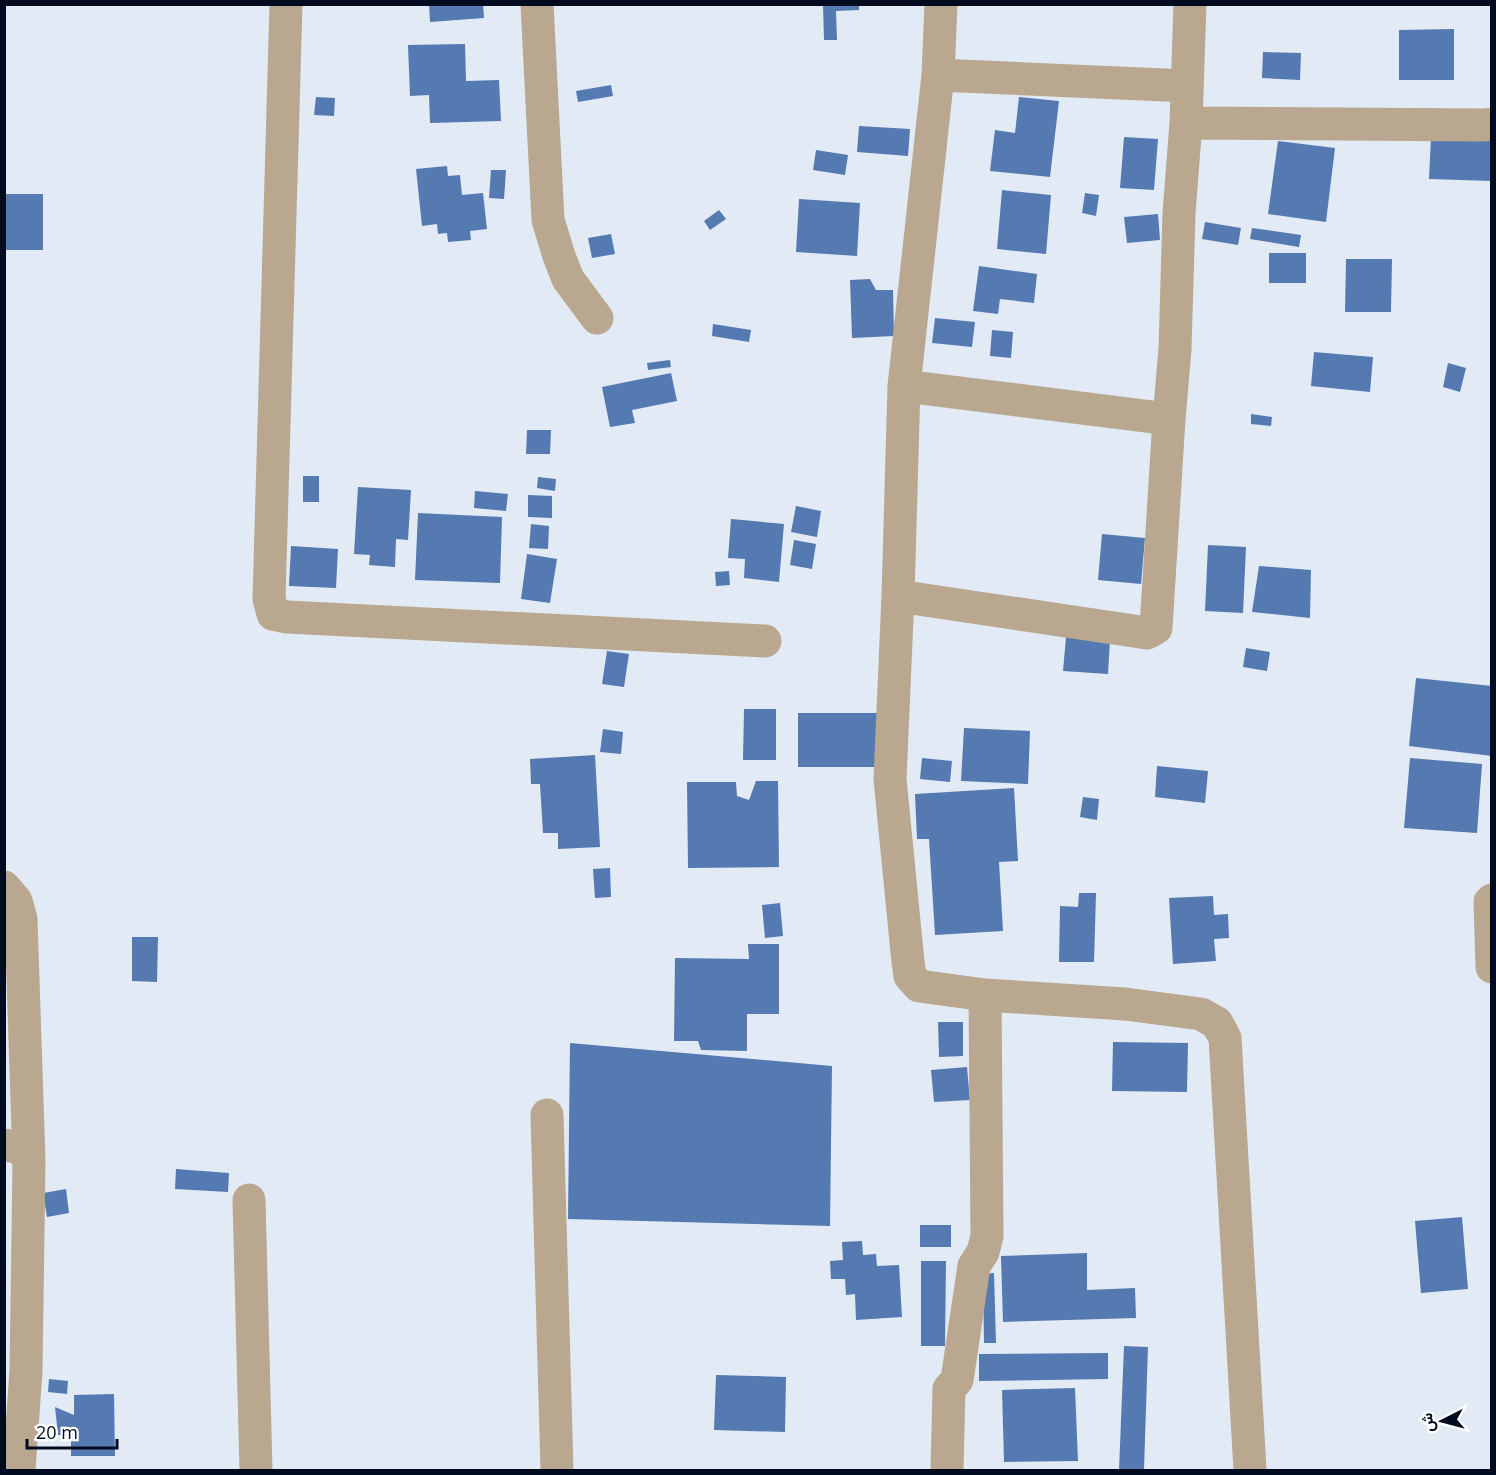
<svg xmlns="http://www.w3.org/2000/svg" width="1496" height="1475" font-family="'Open Sans',Vazirmatn,sans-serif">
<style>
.building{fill:#557ab1}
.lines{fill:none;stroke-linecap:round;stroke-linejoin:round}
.street{stroke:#b9a88f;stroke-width:33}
</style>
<rect width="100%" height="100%" fill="#e2eaf6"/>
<path class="building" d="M 429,4 L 483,4 L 484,18 L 430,22 Z
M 823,4 L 859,4 L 859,10 L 836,11 L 837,40 L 824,40 Z
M 1454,29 L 1454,80 L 1399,80 L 1399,30 Z
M 465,44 L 466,81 L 499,80 L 501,121 L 430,123 L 429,95 L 410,96 L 408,45 Z
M 1263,52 L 1301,53 L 1300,80 L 1262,78 Z
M 611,85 L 613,96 L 578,102 L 576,91 Z
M 316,97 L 335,98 L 334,116 L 314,115 Z
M 1019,97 L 1059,101 L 1050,177 L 990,171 L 995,130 L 1015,133 Z
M 859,126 L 910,129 L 908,156 L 857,152 Z
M 1124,137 L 1158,139 L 1154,190 L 1120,188 Z
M 1431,137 L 1492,140 L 1492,181 L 1429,179 Z
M 1278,141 L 1335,148 L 1326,222 L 1268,214 Z
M 816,150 L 848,155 L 845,175 L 813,170 Z
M 447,166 L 448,176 L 460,175 L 462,195 L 483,193 L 487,229 L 470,231 L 471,240 L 448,242 L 447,233 L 438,234 L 437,224 L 422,226 L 416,169 Z
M 491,170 L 506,170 L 504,199 L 489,198 Z
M 1002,190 L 1051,195 L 1046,254 L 997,249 Z
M 1085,193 L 1099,195 L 1096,216 L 1082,213 Z
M 4,194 L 43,194 L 43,250 L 4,250 Z
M 799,199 L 860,203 L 857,256 L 796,252 Z
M 719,210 L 726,219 L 710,230 L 704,221 Z
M 1158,214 L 1160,240 L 1127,243 L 1124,217 Z
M 1205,222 L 1241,228 L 1238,245 L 1202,239 Z
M 1252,228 L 1301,235 L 1299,247 L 1250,239 Z
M 611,234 L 615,254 L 592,258 L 588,238 Z
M 1269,253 L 1306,253 L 1306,283 L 1269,283 Z
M 1346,259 L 1392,259 L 1391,312 L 1345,312 Z
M 979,266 L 1037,274 L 1034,303 L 1000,299 L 998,314 L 973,311 Z
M 870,279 L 876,290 L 893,290 L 894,336 L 852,338 L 850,280 Z
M 935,318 L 975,322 L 972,347 L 932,343 Z
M 713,324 L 751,330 L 749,342 L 712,336 Z
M 992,330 L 1013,332 L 1011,358 L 990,356 Z
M 1314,352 L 1373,357 L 1370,392 L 1311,386 Z
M 670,360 L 671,367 L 648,370 L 647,363 Z
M 1448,363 L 1466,368 L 1460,392 L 1443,387 Z
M 671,373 L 677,401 L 632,410 L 635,423 L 610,427 L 602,387 Z
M 1251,414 L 1272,417 L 1271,426 L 1251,424 Z
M 527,430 L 551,430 L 550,454 L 526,454 Z
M 303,476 L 319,476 L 319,502 L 303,502 Z
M 538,477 L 556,479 L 555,491 L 537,488 Z
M 358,487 L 411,490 L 408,540 L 396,539 L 395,567 L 369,565 L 370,555 L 354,554 Z
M 475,491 L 508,494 L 506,511 L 474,508 Z
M 528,495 L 552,496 L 552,518 L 528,517 Z
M 796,506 L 821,511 L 817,537 L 791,532 Z
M 418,513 L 502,517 L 500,583 L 415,580 Z
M 731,519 L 784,524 L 779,582 L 744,578 L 745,559 L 728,558 Z
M 531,524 L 549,526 L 548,549 L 529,548 Z
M 1102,534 L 1145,538 L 1141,584 L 1098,580 Z
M 794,540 L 816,544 L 812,569 L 790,565 Z
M 1208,545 L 1246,547 L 1243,613 L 1205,611 Z
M 291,546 L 338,549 L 336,588 L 289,586 Z
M 527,554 L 557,559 L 550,603 L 521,599 Z
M 1259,566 L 1311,570 L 1310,618 L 1252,612 Z
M 729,571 L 730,585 L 716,586 L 715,572 Z
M 1066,637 L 1110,640 L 1108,674 L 1063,671 Z
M 1246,648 L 1270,652 L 1267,671 L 1243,667 Z
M 607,651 L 629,654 L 624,687 L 602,684 Z
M 1416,678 L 1492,686 L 1492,756 L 1409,746 Z
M 744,709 L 776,709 L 776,760 L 743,760 Z
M 798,713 L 880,713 L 880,767 L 798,767 Z
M 964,728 L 1030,731 L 1028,784 L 961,781 Z
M 603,729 L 623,732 L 621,754 L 600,752 Z
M 595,755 L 600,847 L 558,849 L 558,833 L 543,833 L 540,784 L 531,784 L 530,759 Z
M 922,758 L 952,761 L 950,782 L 920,779 Z
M 1410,758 L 1482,764 L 1477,833 L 1404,828 Z
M 1157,766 L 1208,771 L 1205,803 L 1155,797 Z
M 756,781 L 778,781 L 779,867 L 688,868 L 687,782 L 736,782 L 737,796 L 749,800 Z
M 1014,788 L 1018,861 L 999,862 L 1003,931 L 935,935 L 929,839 L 917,839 L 915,794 Z
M 1083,797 L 1099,799 L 1097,820 L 1080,817 Z
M 610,868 L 611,897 L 595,898 L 593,869 Z
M 1079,893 L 1096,893 L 1094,962 L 1059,962 L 1060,906 L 1078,907 Z
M 1213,896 L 1214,915 L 1228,914 L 1229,938 L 1214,939 L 1216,961 L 1173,964 L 1169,898 Z
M 780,903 L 783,936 L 765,938 L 762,905 Z
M 132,937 L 158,937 L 157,982 L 132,981 Z
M 748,944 L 779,944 L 779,1014 L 747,1014 L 747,1051 L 701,1050 L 698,1041 L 674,1041 L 675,958 L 749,959 Z
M 938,1022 L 963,1022 L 963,1056 L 939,1057 Z
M 1113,1042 L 1188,1043 L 1187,1092 L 1112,1091 Z
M 570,1043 L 832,1066 L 830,1226 L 568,1219 Z
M 967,1067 L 970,1100 L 934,1102 L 931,1070 Z
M 176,1169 L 229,1173 L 228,1192 L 175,1189 Z
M 66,1189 L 69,1213 L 47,1217 L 43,1193 Z
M 1462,1217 L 1468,1289 L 1421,1293 L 1415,1221 Z
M 920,1225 L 951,1225 L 951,1247 L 920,1247 Z
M 862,1241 L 863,1255 L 876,1254 L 877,1266 L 899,1265 L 902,1317 L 856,1320 L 855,1294 L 846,1295 L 845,1279 L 831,1279 L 830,1261 L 843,1260 L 842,1242 Z
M 1087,1253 L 1087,1290 L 1135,1288 L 1136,1318 L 1003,1322 L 1001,1256 Z
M 921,1261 L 946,1261 L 945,1346 L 921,1346 Z
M 994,1273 L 996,1343 L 984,1343 L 983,1274 Z
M 1124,1346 L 1148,1347 L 1144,1470 L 1119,1470 Z
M 1108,1353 L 1108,1379 L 979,1381 L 979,1354 Z
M 716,1375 L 786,1377 L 785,1432 L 714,1430 Z
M 49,1379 L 68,1381 L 67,1394 L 48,1392 Z
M 1075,1388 L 1078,1461 L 1004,1462 L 1002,1390 Z
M 114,1394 L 115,1456 L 71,1456 L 71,1435 L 58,1435 L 55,1407 L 74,1415 L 74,1395 Z"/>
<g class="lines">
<path class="street" d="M 286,4 L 269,599 L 273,614 L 287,617 L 765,641
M 537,4 L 548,220 L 559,256 L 568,279 L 597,318
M 941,4 L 938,75 L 904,386 L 898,596 L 890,779 L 908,962 L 910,976 L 919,986 L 985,995 L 1125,1004 L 1201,1014 L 1217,1023 L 1225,1038 L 1250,1470
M 938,75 L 1187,86
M 1186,123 L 1484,125 L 1492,124
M 904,386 L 1169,419 L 1175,349 L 1179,213 L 1186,123 L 1190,4
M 898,596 L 1147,633 L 1156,628 L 1169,419
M 4,887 L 16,901 L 21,919 L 29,1161
M 1492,900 L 1490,902 L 1492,967
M 547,1115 L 557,1470
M 4,1145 L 22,1148 L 29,1161 L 26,1371 L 19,1470
M 249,1200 L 256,1470
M 947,1470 L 949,1389 L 957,1380 L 974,1266 L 983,1252 L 987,1236 L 985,995"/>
</g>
<rect width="1496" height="1475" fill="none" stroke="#010b1f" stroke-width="12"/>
<g transform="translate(1442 1421) rotate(264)" stroke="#ffffff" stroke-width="4.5" paint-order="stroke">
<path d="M0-4.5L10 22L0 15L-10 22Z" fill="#010b1f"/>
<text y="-9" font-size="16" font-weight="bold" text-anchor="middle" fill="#010b1f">ش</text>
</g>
<path d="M27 1439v9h90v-9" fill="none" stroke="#010b1f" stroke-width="3"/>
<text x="36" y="1439" font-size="18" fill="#010b1f" stroke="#ffffff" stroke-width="4.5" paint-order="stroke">20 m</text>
</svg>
